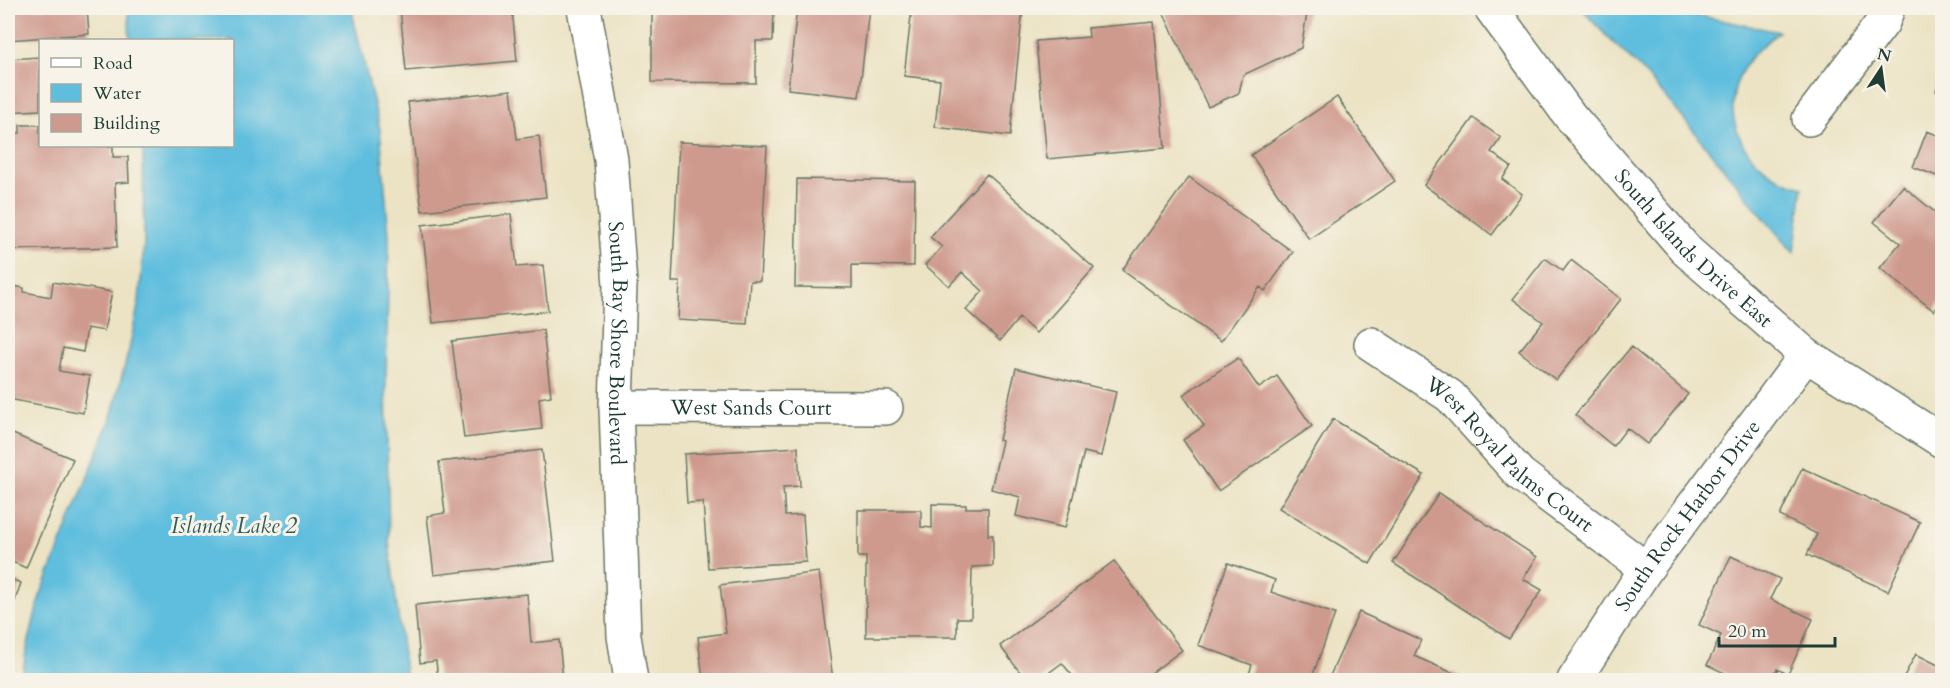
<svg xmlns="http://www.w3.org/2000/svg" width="1950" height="688" font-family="Cardo,serif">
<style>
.water{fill:#5fbede;stroke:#3f7e89;stroke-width:1.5}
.building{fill:#cf9a8e}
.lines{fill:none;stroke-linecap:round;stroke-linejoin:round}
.minor-casing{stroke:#677766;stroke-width:36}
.minor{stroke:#fff;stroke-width:33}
.labels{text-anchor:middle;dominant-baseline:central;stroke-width:6;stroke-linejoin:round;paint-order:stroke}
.street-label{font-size:21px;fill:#1f3d34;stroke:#f7f3e8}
.water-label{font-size:22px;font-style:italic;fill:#2f5d5e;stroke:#f7f3e8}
</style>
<rect width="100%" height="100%" fill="#f7f3e8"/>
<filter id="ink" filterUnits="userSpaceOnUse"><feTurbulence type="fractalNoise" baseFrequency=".0167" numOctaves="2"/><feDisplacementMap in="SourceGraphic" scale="12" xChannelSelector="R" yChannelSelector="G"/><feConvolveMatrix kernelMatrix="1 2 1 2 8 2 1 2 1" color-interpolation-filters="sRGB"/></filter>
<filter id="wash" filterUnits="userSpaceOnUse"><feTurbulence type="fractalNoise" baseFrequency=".008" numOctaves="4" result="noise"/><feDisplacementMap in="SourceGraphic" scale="24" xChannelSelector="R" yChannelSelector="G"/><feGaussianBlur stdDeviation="1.35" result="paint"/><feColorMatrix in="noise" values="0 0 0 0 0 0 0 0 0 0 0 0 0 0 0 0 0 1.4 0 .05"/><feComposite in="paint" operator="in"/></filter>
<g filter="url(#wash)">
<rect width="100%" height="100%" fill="#ece3c4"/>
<path class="water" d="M 128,8 L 351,8 L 380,129 L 389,236 L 386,381 L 389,542 L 406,680 L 22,680 L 25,657 L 39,599 L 110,421 L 129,350 L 139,301 L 144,243 L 143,146 L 232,146 L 232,40 L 130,40 Z
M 1582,8 L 1662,8 L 1779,32 C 1767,42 1754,51 1746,64 C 1712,116 1748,174 1803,187 L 1794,253 C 1742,195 1697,131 1645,74 C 1626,53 1598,31 1582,8 Z"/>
<g id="blocks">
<path class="building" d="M 8,8 L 87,8 L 89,34 L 8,40 Z
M 400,8 L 512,8 L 517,61 L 406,71 Z
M 652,8 L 774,8 L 773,41 L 756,41 L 756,83 L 652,82 Z
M 797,8 L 869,8 L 859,97 L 788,89 Z
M 912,8 L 1023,8 L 1010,136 L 935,127 L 940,80 L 904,76 Z
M 1167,8 L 1308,8 L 1301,48 L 1243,75 L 1239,93 L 1208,107 L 1162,10 Z
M 1154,22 L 1165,148 L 1047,159 L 1036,41 L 1089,37 L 1088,28 Z
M 40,57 L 40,110 L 8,112 L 8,59 Z
M 1942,70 L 1942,93 L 1936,91 Z
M 511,90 L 517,139 L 539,136 L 546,197 L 422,211 L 408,102 Z
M 1337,97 L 1395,181 L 1309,239 L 1251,155 Z
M 1473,118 L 1501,138 L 1491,152 L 1511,167 L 1502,179 L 1522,194 L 1492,235 L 1424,185 Z
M 20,125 L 40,125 L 40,146 L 113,146 L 113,157 L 128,157 L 129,182 L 115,183 L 117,247 L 8,250 L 8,133 L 20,133 Z
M 1927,131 L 1942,137 L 1942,178 L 1913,167 Z
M 679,142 L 767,146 L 760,281 L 750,281 L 747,324 L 678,320 L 680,282 L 672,282 Z
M 987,174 L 1094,268 L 1036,333 L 1019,318 L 1000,341 L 966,310 L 983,291 L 962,272 L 949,286 L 925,265 L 942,247 L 930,237 Z
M 1189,177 L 1293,252 L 1265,291 L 1260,287 L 1221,341 L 1122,270 Z
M 797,179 L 915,181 L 914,266 L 852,265 L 852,288 L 795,287 Z
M 1903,186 L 1942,218 L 1942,300 L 1934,311 L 1880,268 L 1900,243 L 1874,222 Z
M 511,214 L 517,267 L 543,265 L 548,311 L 433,323 L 422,225 Z
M 1545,258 L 1563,271 L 1571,260 L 1621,299 L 1556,380 L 1519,351 L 1543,322 L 1513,299 Z
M 53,282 L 112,292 L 104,331 L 87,328 L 83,352 L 63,348 L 59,371 L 90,376 L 83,413 L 8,399 L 8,285 L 24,288 L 24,292 L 51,297 Z
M 543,330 L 551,396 L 539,398 L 542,429 L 464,438 L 452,341 Z
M 1631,347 L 1688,394 L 1647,444 L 1627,428 L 1613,446 L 1575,415 Z
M 1238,358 L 1259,388 L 1277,376 L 1312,426 L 1218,491 L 1183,440 L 1204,426 L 1183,395 Z
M 1016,368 L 1116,392 L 1101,456 L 1084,452 L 1065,528 L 1016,516 L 1020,497 L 991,489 L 1002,441 L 999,440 Z
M 1333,419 L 1424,475 L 1370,564 L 1279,508 Z
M 8,432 L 73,459 L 26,568 L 8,560 Z
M 798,447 L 800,486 L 783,487 L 785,516 L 803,515 L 806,562 L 708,568 L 703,502 L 687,503 L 684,454 Z
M 542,450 L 555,561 L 434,575 L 427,516 L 445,513 L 439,462 Z
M 1802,468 L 1920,522 L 1888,591 L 1807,555 L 1817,534 L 1780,516 Z
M 1439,493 L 1537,557 L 1523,579 L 1542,590 L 1509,639 L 1393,563 Z
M 932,504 L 966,505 L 966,508 L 988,508 L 988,535 L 993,535 L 993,566 L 972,567 L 971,618 L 957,618 L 957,637 L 866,637 L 866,557 L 858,557 L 858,510 L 921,510 L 921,527 L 932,528 Z
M 1731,556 L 1780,579 L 1770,599 L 1813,619 L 1788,674 L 1777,669 L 1772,680 L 1740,680 L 1707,665 L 1721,635 L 1699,625 Z
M 1114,561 L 1182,650 L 1142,680 L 1076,680 L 1062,663 L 1039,680 L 1026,680 L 1000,646 Z
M 1228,563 L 1275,580 L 1271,592 L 1335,614 L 1311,680 L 1247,680 L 1252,665 L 1198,645 Z
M 819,572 L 833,680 L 703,680 L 698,637 L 726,633 L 720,585 Z
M 8,578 L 21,583 L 8,621 Z
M 527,594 L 531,643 L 559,640 L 563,680 L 438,680 L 436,661 L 420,663 L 415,605 Z
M 1359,612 L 1421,640 L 1414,656 L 1469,680 L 1328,680 Z
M 1916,654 L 1942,667 L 1942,680 L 1902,680 Z"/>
</g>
</g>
<g filter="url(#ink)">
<use href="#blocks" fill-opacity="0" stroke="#677766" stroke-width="1.5"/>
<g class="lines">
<g class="minor-casing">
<g id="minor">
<path id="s1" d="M 584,8 L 611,160 L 620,285 L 616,407 L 624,636 L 631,680"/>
<path id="s2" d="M 1491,8 L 1570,116 L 1688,252 L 1806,355 L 1942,441"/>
<path d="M 1809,119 L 1883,22 L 1888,8"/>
<path id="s3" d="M 1371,344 L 1450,396 L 1520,474 L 1646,569"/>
<path id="s4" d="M 616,407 L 886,408"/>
<path id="s5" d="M 1574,680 L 1646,569 L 1806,355"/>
</g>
</g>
<use href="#minor" class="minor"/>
</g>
</g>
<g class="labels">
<g class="street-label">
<text stroke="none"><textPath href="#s2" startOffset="315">South Islands Drive East</textPath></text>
<text stroke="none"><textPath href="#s1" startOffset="338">South Bay Shore Boulevard</textPath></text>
<text stroke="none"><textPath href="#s4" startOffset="135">West Sands Court</textPath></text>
<text stroke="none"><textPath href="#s3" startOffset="178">West Royal Palms Court</textPath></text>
<text stroke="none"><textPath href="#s5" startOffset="200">South Rock Harbor Drive</textPath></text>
</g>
<g class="water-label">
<text x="234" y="526">Islands Lake 2</text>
</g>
</g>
<rect width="1950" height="688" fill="none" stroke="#f7f3e8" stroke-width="30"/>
<rect x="39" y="39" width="195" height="108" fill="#f7f3e8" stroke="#a1aaa0" stroke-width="1.5"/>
<rect x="51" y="58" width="30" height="9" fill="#ffffff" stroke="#a1aaa0" stroke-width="1.5"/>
<text x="93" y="69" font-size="18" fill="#1f3d34">Road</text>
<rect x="51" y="84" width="30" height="18" fill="#5fbede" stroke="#a1aaa0" stroke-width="1.5"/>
<text x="93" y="99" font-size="18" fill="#1f3d34">Water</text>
<rect x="51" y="114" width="30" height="18" fill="#cf9a8e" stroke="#a1aaa0" stroke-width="1.5"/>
<text x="93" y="129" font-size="18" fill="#1f3d34">Building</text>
<g transform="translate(1881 69) rotate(13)" stroke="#f7f3e8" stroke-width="4.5" paint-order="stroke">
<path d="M0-4.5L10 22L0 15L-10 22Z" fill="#1f3d34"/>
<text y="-9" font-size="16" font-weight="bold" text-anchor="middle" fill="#1f3d34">N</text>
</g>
<path d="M1719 637v9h116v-9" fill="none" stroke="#1f3d34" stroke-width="3"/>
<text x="1728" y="637" font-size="18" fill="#1f3d34" stroke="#f7f3e8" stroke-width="4.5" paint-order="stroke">20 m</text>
</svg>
